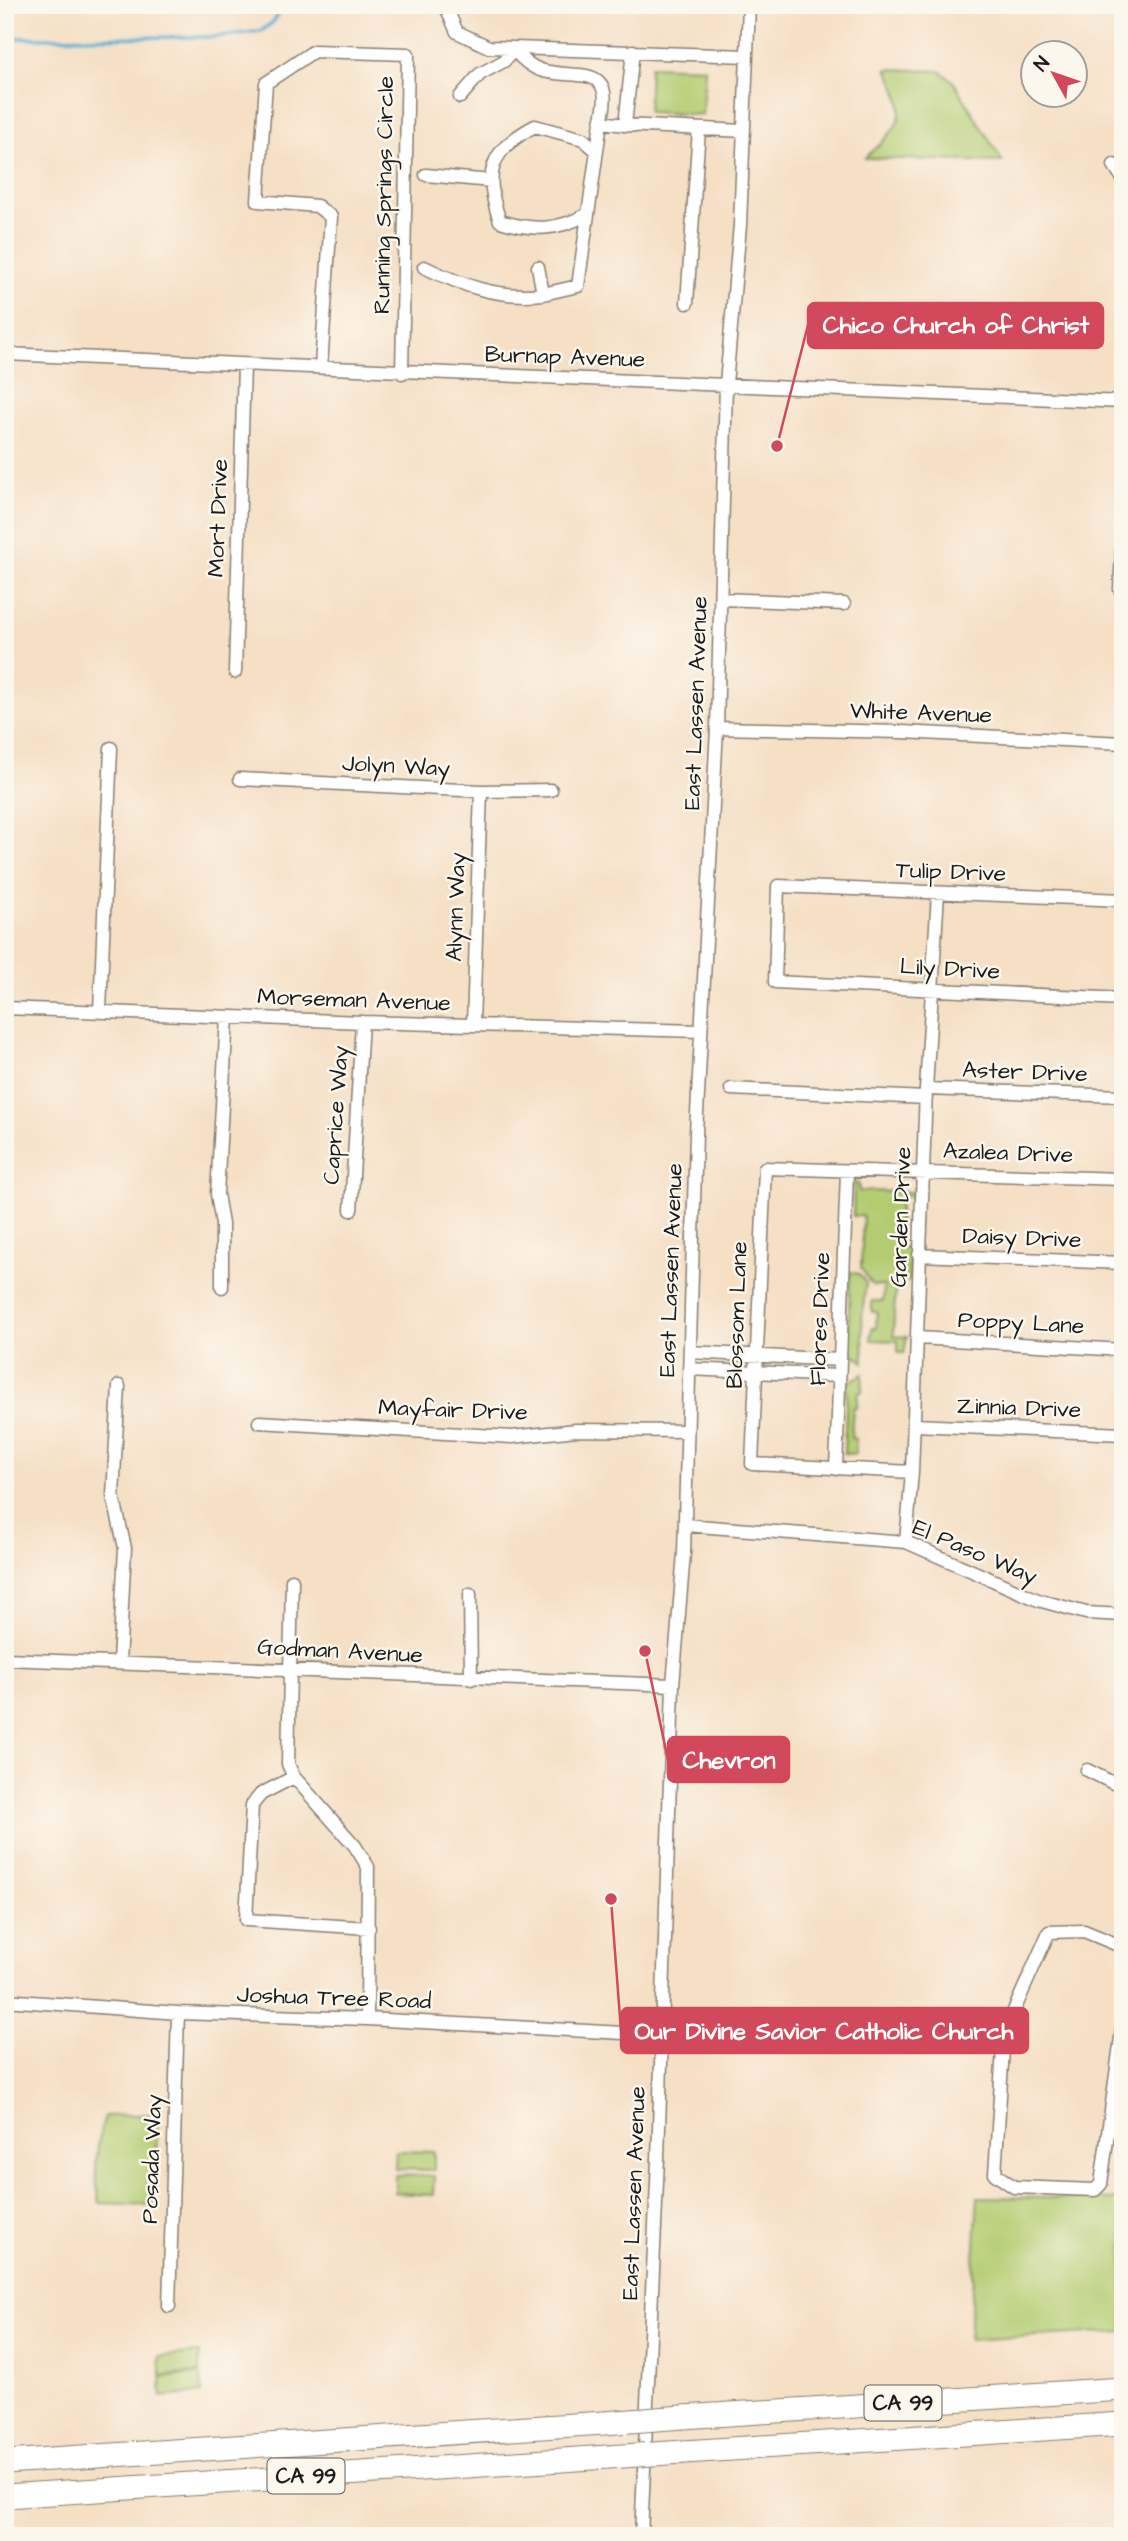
<svg xmlns="http://www.w3.org/2000/svg" width="1128" height="2541" font-family="'Architects Daughter',sans-serif">
<style>
.green{fill:#b3cc71;stroke:#687446;stroke-width:2}
.lines{fill:none;stroke-linecap:round;stroke-linejoin:round}
.stream{stroke:#51aace;stroke-width:3.5}
.street-casing{stroke:#887e70;stroke-width:15}
.highway-casing{stroke:#887e70;stroke-width:25}
.street{stroke:#fff;stroke-width:12}
.highway{stroke:#fff;stroke-width:23}
.highway-bridge-casing{stroke:#887e70;stroke-width:25;stroke-linecap:butt}
.highway-bridge{stroke:#fff;stroke-width:23}
.labels{text-anchor:middle;dominant-baseline:central;stroke-width:5;stroke-linejoin:round;paint-order:stroke}
.shield{fill:#fbf7ec;stroke:#5f5e5a;stroke-width:2}
.shield-label{font-size:21px;font-weight:bold;fill:#1c1c1c}
.street-label{font-size:23px;fill:#1c1c1c;stroke:#fbf7ec}
.leader{fill:none;stroke:#d1495b;stroke-width:2.5}
.callout-dot{fill:#d1495b;stroke:#fbf7ec;stroke-width:2.5}
.callout{fill:#d1495b;stroke:#d1495b;stroke-width:2.5}
.callout-label{font-size:24px;text-anchor:middle;font-weight:bold;fill:#fff}
</style>
<rect width="100%" height="100%" fill="#fbf7ec"/>
<filter id="ink" filterUnits="userSpaceOnUse"><feTurbulence type="fractalNoise" baseFrequency=".0143" numOctaves="2"/><feDisplacementMap in="SourceGraphic" scale="14" xChannelSelector="R" yChannelSelector="G"/><feConvolveMatrix kernelMatrix="1 2 1 2 8 2 1 2 1" color-interpolation-filters="sRGB"/></filter>
<filter id="wash" filterUnits="userSpaceOnUse"><feTurbulence type="fractalNoise" baseFrequency=".00686" numOctaves="4" result="noise"/><feDisplacementMap in="SourceGraphic" scale="28" xChannelSelector="R" yChannelSelector="G"/><feGaussianBlur stdDeviation="1.57" result="paint"/><feColorMatrix in="noise" values="0 0 0 0 0 0 0 0 0 0 0 0 0 0 0 0 0 1.4 0 .05"/><feComposite in="paint" operator="in"/></filter>
<g filter="url(#wash)">
<rect width="100%" height="100%" fill="#f5dfc5"/>
<path class="green" d="M 650,66 L 705,68 L 702,115 L 648,112 Z
M 887,69 L 940,71 L 953,81 L 1003,162 L 865,158 C 901,125 912,116 887,69 Z
M 854,1183 L 858,1183 L 859,1191 L 913,1192 L 913,1196 L 900,1197 L 898,1247 L 910,1247 L 909,1281 L 896,1281 L 893,1336 L 907,1337 L 904,1353 L 898,1353 L 898,1341 L 871,1340 L 872,1328 L 876,1328 L 877,1312 L 872,1312 L 872,1301 L 883,1301 L 884,1286 L 872,1285 L 861,1268 L 863,1216 L 853,1216 Z
M 850,1272 L 859,1274 L 866,1283 L 862,1315 L 864,1362 L 848,1351 Z
M 863,1374 L 862,1392 L 858,1392 L 857,1407 L 853,1408 L 851,1438 L 856,1439 L 855,1454 L 844,1453 L 847,1383 Z
M 158,2114 L 153,2205 L 100,2203 C 93,2172 96,2146 105,2116 Z
M 396,2151 L 434,2152 L 434,2170 L 395,2169 Z
M 395,2175 L 434,2176 L 433,2195 L 395,2193 Z
M 978,2197 L 1123,2199 L 1123,2331 L 969,2340 Z
M 199,2353 L 200,2372 L 161,2376 L 159,2357 Z
M 200,2374 L 202,2393 L 162,2397 L 161,2378 Z"/>
<g class="lines">
<path class="stream" d="M 5,38 L 214,37 L 261,31 L 273,22 L 284,5"/>
</g>
</g>
<g filter="url(#ink)">
<g class="lines">
<g class="street-casing">
<path id="street" d="M 445,5 L 457,32 L 489,47 L 747,56
M 633,51 L 625,125 L 744,131
M 460,97 L 480,74 L 504,61 L 514,50 C 521,58 529,66 540,70 C 574,81 618,60 601,122
M 1114,165 L 1123,179
M 426,175 L 491,181
M 588,214 C 557,231 533,231 500,221 C 483,174 489,150 535,126 L 583,139 L 597,151
M 424,267 C 463,286 500,299 543,294
M 538,267 L 543,294 L 578,286 L 601,122 L 625,125
M 687,303 L 699,129
M 5,354 L 1123,402
M 321,367 L 331,217 L 317,206 L 258,201 L 266,83 L 314,51 L 408,54 L 402,373
M 1123,534 L 1120,589 L 1123,595
M 721,599 L 844,604
M 235,672 L 244,365
M 717,728 L 902,732 L 1123,743
M 240,779 L 481,791 L 551,790
M 1123,900 L 778,886 L 775,982 L 1123,999
M 5,1008 L 362,1022 L 701,1031
M 100,1011 L 111,748
M 473,1024 L 481,791
M 731,1089 L 926,1098
M 926,1089 L 1123,1096
M 351,1210 L 362,1022
M 919,1255 L 1123,1263
M 222,1287 L 222,1224 L 217,1194 L 227,1017
M 918,1338 L 1123,1350
M 690,1352 L 840,1360
M 689,1369 L 839,1376
M 119,1386 L 113,1495 L 125,1548 L 119,1663
M 259,1422 L 512,1437 L 576,1430 L 687,1431
M 914,1425 L 1123,1434
M 836,1469 L 847,1171
M 912,1472 L 752,1464 L 765,1168 L 1123,1179
M 685,1525 L 906,1542 L 1038,1600 L 1086,1613 L 1123,1615
M 906,1542 L 912,1472 L 926,1089 L 938,893
M 292,1580 L 288,1764 L 294,1777 L 355,1846 L 368,1867 L 367,2019
M 470,1594 L 471,1679
M 5,1659 L 673,1685
M 1087,1770 L 1113,1783 L 1123,1784
M 294,1777 L 261,1794 L 252,1805 L 246,1920 L 369,1928
M 1123,1947 L 1084,1931 L 1049,1932 L 1004,2033 L 995,2174 L 1014,2187 L 1095,2190 L 1101,2184 L 1123,2023
M 5,2000 L 178,2013 L 367,2019 L 660,2035
M 169,2306 L 178,2013
M 641,2536 L 658,2159 L 673,1685 L 684,1553 L 696,1133 L 717,728 L 726,384 L 740,225 L 749,5"/>
</g>
<g class="highway-casing">
<path id="highway" d="M 683,2417 L 1123,2389
M 684,2452 L 1123,2424
M 5,2462 L 604,2423
M 5,2496 L 608,2457"/>
</g>
<use href="#street" class="street"/>
<use href="#highway" class="highway"/>
<g class="highway-bridge-casing">
<path id="highway-bridge" d="M 604,2423 L 683,2417
M 608,2457 L 684,2452"/>
</g>
<use href="#highway-bridge" class="highway-bridge"/>
</g>
</g>
<g class="labels">
<g class="shield">
<rect x="864.5" y="2385.5" width="77" height="35" rx="5"/>
<rect x="267.5" y="2458.5" width="77" height="35" rx="5"/>
</g>
<g class="shield-label">
<text x="903" y="2403">CA 99</text>
<text x="306" y="2476">CA 99</text>
</g>
<g class="street-label">
<text transform="translate(384 195) rotate(-89)">Running Springs Circle</text>
<text transform="translate(565 357) rotate(2)">Burnap Avenue</text>
<text transform="translate(218 518) rotate(-88)">Mort Drive</text>
<text transform="translate(696 703) rotate(-88)">East Lassen Avenue</text>
<text transform="translate(921 713) rotate(2)">White Avenue</text>
<text transform="translate(396 766) rotate(3)">Jolyn Way</text>
<text transform="translate(951 872) rotate(2)">Tulip Drive</text>
<text transform="translate(456 907) rotate(-88)">Alynn Way</text>
<text transform="translate(950 969) rotate(3)">Lily Drive</text>
<text transform="translate(354 1000) rotate(2)">Morseman Avenue</text>
<text transform="translate(1025 1072) rotate(2)">Aster Drive</text>
<text transform="translate(336 1115) rotate(-86)">Caprice Way</text>
<text transform="translate(1008 1153) rotate(2)">Azalea Drive</text>
<text transform="translate(901 1217) rotate(-88)">Garden Drive</text>
<text transform="translate(1022 1238) rotate(2)">Daisy Drive</text>
<text transform="translate(671 1270) rotate(-88)">East Lassen Avenue</text>
<text transform="translate(737 1315) rotate(-88)">Blossom Lane</text>
<text transform="translate(820 1319) rotate(-88)">Flores Drive</text>
<text transform="translate(1021 1323) rotate(3)">Poppy Lane</text>
<text transform="translate(1019 1408) rotate(2)">Zinnia Drive</text>
<text transform="translate(453 1410) rotate(2)">Mayfair Drive</text>
<text transform="translate(975 1552) rotate(23)">El Paso Way</text>
<text transform="translate(340 1651) rotate(3)">Godman Avenue</text>
<text transform="translate(334 1998) rotate(2)">Joshua Tree Road</text>
<text transform="translate(152 2159) rotate(-88)">Posada Way</text>
<text transform="translate(634 2193) rotate(-88)">East Lassen Avenue</text>
</g>
</g>
<path class="leader" d="M777 446L808 325M645 1651L668 1760M611 1899L621 2031"/>
<g class="callout-dot">
<circle cx="777" cy="446" r="7"/>
<circle cx="645" cy="1651" r="7"/>
<circle cx="611" cy="1899" r="7"/>
</g>
<g class="callout">
<rect x="808" y="303" width="295" height="45" rx="7"/>
<rect x="668" y="1737" width="121" height="45" rx="7"/>
<rect x="621" y="2008" width="407" height="45" rx="7"/>
</g>
<g class="callout-label">
<text x="956" y="333">Chico Church of Christ</text>
<text x="729" y="1768">Chevron</text>
<text x="824" y="2039">Our Divine Savior Catholic Church</text>
</g>
<rect width="1128" height="2541" fill="none" stroke="#fbf7ec" stroke-width="28"/>
<g transform="translate(1054 74) rotate(310)"><circle r="33" fill="#fbf7ec" stroke="#a29f99" stroke-width="2"/>
<path d="M0-5L12 26L0 18L-12 26Z" fill="#d1495b"/>
<text y="-10" font-size="19" font-weight="bold" text-anchor="middle" fill="#1c1c1c">N</text>
</g>
</svg>
